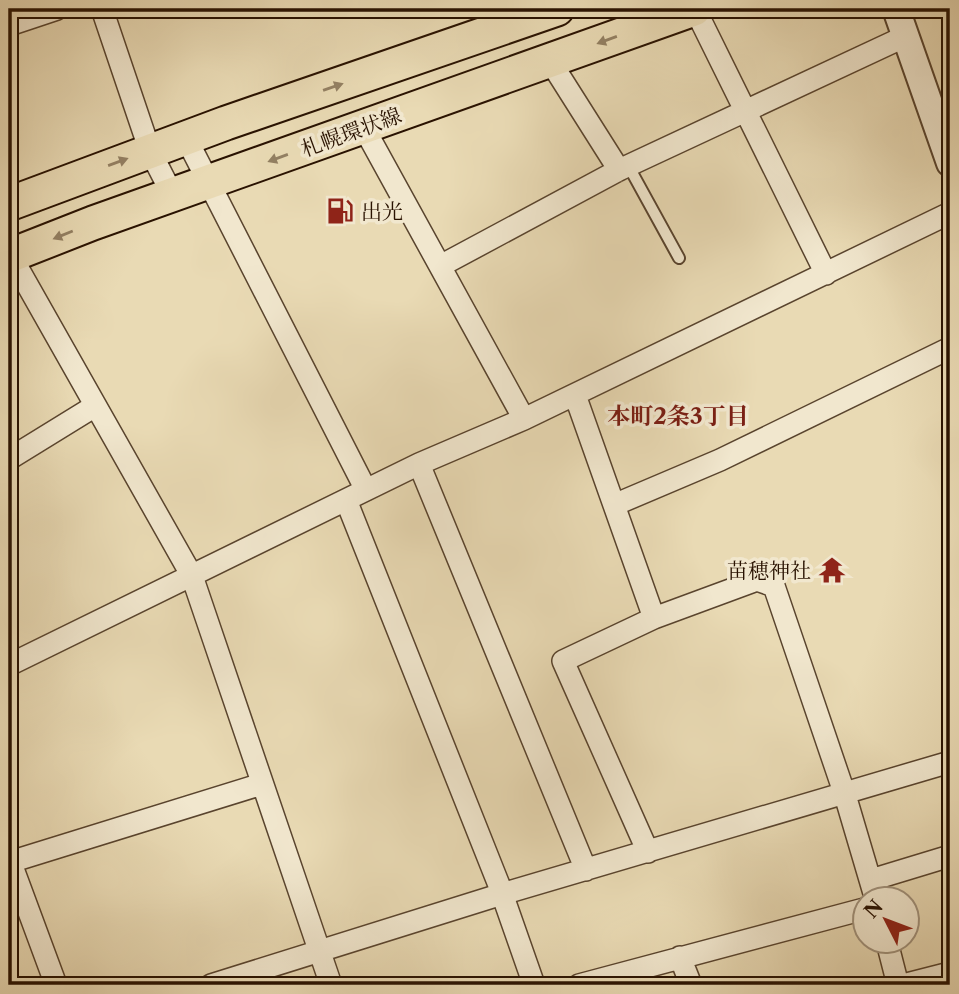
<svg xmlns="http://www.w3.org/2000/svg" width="959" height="994" font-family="'Libre Caslon Text','Noto Serif JP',serif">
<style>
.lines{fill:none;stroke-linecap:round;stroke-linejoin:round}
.service-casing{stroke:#59442e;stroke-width:14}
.minor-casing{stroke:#59442e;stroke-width:24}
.tertiary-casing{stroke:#59442e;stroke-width:30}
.primary-casing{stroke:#291201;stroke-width:37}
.service{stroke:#f1e7ce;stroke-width:10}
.minor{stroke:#f1e7ce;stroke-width:21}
.tertiary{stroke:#f1e7ce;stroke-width:26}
.primary{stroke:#e9dab4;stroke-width:33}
.oneway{fill:#938063}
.labels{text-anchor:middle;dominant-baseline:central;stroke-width:7;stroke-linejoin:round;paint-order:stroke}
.street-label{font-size:21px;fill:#291201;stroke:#f1e7ce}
.poi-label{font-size:21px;fill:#291201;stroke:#f1e7ce;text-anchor:start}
.neighbourhood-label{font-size:23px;font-weight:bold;fill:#7a1f14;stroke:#f1e7ce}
</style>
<rect width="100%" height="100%" fill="#e9dab4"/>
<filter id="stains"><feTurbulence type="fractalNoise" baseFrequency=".00286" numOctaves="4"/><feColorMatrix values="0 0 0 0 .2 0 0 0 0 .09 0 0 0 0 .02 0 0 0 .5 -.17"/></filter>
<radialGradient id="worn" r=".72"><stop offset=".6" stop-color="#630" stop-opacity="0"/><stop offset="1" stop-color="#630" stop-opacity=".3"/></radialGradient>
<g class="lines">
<g class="service-casing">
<path id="service" d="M 629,167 L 679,258"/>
</g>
<g class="minor-casing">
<path id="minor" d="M 102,9 L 150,151 L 172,194
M 695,9 L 826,274
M 9,25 L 57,9
M 550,61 L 619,170
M 364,128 L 524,419
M 186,138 L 366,490
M 11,256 L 192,576 L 331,985
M 442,265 L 619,170 L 906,36
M 575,395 L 654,618 L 757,580 L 774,586 L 845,795 L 876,900
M 9,459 L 95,406
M 419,464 L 586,870
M 346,500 L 499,885 L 534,985
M 614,505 L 720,460 L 950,348
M 9,665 L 419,464 L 524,419 L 950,213
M 648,852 L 563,661 L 654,618
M 9,858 L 56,985
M 10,862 L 262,784
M 871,880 L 950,856
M 887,942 L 898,985
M 680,957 L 691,985
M 211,985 L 502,894 L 950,762
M 579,985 L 864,909
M 903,985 L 950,973"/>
</g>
<g class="tertiary-casing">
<path id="tertiary" d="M 896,9 L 950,163"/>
</g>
<g class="primary-casing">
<path id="primary" d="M 9,204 L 226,123 L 557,9
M 9,256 L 93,223 L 694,9"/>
</g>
<use href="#service" class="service"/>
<use href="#minor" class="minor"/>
<use href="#tertiary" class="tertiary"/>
<use href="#primary" class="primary"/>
</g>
<defs><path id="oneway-solid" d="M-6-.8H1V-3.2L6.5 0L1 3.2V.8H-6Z" transform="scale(1.75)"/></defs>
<g class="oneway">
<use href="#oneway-solid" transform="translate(607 40) rotate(160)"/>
<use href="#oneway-solid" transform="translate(333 87) rotate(-19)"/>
<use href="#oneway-solid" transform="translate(278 158) rotate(160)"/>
<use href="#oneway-solid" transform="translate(118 162) rotate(-20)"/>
<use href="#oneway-solid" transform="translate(63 235) rotate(158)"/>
</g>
<defs>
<g id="fuel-bare" transform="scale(2.1)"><path d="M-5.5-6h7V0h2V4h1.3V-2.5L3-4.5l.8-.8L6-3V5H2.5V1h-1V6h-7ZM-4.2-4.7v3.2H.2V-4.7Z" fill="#8f2418" stroke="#f1e7ce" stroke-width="2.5" paint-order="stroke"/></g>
<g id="temple-bare" transform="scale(2.1)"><path d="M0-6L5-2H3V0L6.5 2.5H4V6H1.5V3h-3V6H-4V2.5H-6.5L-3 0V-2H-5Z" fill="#8f2418" stroke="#f1e7ce" stroke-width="2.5" paint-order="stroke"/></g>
</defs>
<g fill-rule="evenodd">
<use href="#fuel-bare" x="340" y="211"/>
<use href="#temple-bare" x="832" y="570"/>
</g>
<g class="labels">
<g class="street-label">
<text transform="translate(351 132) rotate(-20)">札幌環状線</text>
</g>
<g class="poi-label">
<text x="361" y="211">出光</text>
<text x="811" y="570" text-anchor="end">苗穂神社</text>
</g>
<g class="neighbourhood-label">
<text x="678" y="416">本町2条3丁目</text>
</g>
</g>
<rect width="959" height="994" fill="none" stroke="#e9dab4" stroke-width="35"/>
<rect x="10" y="10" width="938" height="973" fill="none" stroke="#291201" stroke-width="3.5"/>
<rect x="18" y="18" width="924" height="959" fill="none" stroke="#291201" stroke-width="2"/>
<g transform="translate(886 920) rotate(312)"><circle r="33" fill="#f1e7ce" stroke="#a1927c" stroke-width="2"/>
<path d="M0-5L12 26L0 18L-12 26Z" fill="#8f2418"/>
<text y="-10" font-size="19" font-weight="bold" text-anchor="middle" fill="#291201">N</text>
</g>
<rect width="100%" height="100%" filter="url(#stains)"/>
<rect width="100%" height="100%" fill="url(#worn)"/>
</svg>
